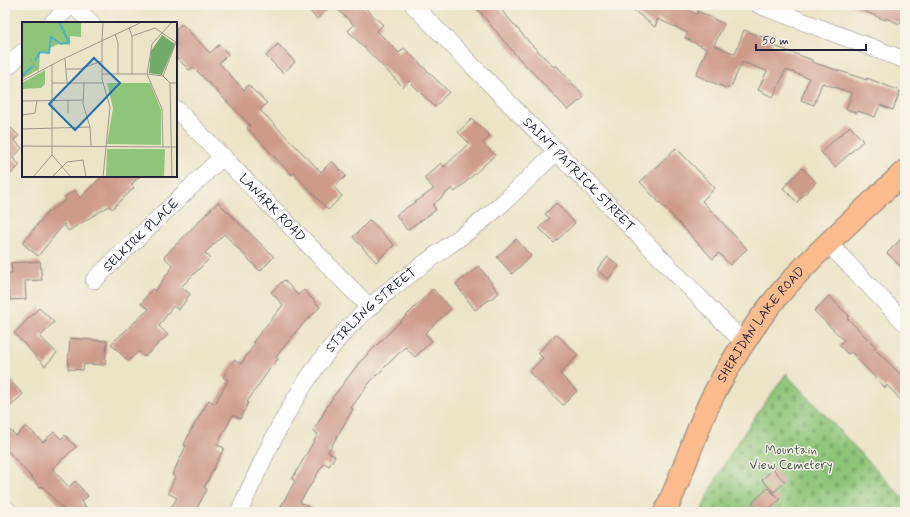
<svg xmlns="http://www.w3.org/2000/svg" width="910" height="517" font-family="Mynerve,sans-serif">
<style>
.cemetery{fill:url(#cemetery-stones);stroke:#58745a}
.building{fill:#ce9a8a}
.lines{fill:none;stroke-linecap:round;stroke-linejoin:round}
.minor-casing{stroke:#878381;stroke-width:18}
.major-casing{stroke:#878381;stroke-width:24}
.minor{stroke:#fff;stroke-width:17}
.major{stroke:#fbbb8c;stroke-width:22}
.labels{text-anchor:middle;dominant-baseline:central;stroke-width:3;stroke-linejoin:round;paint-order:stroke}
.street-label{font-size:13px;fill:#22223b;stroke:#f7f3e8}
.park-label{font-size:13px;fill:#485b51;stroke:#f7f3e8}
.inset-river{fill:none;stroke:#4bb0ca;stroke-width:2}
.inset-road{fill:none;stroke:#9b968f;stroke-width:1}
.view{fill:#1f6fb2;fill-opacity:0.15;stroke:#1f6fb2;stroke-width:2}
.inset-edge{fill:none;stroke:#22223b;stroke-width:2}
</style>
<defs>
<pattern id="cemetery-stones" width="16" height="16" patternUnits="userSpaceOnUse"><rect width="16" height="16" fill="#8ec579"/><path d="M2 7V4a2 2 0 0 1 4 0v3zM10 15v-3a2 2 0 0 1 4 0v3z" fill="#7aa96a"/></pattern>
</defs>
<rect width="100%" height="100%" fill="#f7f3e8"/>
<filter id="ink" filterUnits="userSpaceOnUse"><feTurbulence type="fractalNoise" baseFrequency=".025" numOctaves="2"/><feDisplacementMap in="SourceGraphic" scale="8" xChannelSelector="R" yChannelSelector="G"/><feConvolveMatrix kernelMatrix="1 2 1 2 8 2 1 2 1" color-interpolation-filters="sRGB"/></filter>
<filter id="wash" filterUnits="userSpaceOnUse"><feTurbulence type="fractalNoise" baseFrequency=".012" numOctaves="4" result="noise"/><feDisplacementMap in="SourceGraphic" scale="16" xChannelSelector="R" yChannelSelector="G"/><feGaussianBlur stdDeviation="0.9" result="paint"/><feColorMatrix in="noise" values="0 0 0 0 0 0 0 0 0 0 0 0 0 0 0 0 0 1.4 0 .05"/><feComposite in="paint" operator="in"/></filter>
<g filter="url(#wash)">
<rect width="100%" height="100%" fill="#ece4c7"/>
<path class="cemetery" d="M 786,374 L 905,500 L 905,512 L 701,512 C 721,462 754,418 786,374 Z"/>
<g id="blocks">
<path class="building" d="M 315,5 L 332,5 L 317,19 L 309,10 Z
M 333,5 L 362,5 L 383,25 L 377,31 L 399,53 L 404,48 L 449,92 L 435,107 L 409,81 L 403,87 L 348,31 L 354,25 Z
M 474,5 L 497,5 L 528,41 L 554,67 L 556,65 L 584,97 L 568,110 L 514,53 Z
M 627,5 L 678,5 L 697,14 L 698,11 L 724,24 L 714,45 L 735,54 L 744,30 L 773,41 L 772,45 L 812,60 L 812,62 L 867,80 L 867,78 L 900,91 L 893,110 L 880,105 L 875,117 L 858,111 L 857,113 L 846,109 L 852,93 L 822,83 L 814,105 L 801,100 L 809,78 L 786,70 L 773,97 L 758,90 L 767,71 L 742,62 L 731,87 L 729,87 L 728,89 L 696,75 L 707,49 L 685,38 L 688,33 L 658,19 L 655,27 Z
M 850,5 L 905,5 L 905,12 L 900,24 L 886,18 L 885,20 Z
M 182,24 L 210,53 L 219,45 L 228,54 L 219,63 L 244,90 L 248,85 L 267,103 L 260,110 L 321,172 L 332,161 L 346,176 L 334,187 L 342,196 L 328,210 L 294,173 L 292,175 L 247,128 L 250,125 L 193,67 L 189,70 L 176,57 L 176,30 Z
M 278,44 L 295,62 L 283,73 L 266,56 Z
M 472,119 L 490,136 L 483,143 L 495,155 L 455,192 L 452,188 L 433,205 L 436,210 L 407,230 L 396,215 L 434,189 L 424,178 L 441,163 L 444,167 L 469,143 L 458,132 Z
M 5,122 L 19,136 L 14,140 L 22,148 L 13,158 L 20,165 L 5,180 Z
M 850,126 L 863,141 L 835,167 L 821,152 Z
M 676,148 L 715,188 L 702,201 L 747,249 L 730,265 L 719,253 L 713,259 L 640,182 Z
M 802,168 L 816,182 L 797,202 L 783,188 Z
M 102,176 L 140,176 L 131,185 L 134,188 L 112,209 L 109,206 L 68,231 L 64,224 L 38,256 L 22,243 L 47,213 L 66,200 L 64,197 L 75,190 L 80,198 Z
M 218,202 L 274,257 L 260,271 L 224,234 L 205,253 L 210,258 L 181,287 L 190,294 L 179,310 L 173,306 L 159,326 L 168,335 L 144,357 L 139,351 L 128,361 L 111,344 L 149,309 L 141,304 L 152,289 L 155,291 L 173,266 L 164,257 Z
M 556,203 L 575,223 L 554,243 L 539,228 L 550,218 L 545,214 Z
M 370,220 L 394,245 L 376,262 L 353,237 Z
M 905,235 L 905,271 L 887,253 Z
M 516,239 L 531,256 L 512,274 L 497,257 Z
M 608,257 L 619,266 L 608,279 L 597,270 Z
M 40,261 L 42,280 L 25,281 L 26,299 L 10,300 L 9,292 L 5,292 L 5,274 L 12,273 L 11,263 Z
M 479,266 L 499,293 L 475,310 L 456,284 Z
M 284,280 L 298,295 L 304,290 L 320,307 L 298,329 L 276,357 L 278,359 L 271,367 L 247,402 L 248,403 L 240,419 L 233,415 L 217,445 L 224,448 L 204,488 L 207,489 L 195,512 L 168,512 L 177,498 L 168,493 L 175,477 L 172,475 L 186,446 L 184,445 L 190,432 L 209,400 L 215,404 L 228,380 L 223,377 L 234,360 L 241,364 L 255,343 L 253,342 L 283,305 L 271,292 Z
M 433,289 L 451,309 L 425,333 L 432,341 L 415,357 L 405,347 L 370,382 L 351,408 L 353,409 L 328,452 L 335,456 L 329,466 L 324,463 L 300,502 L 318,512 L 278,512 L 295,481 L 292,479 L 318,434 L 313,431 L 333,397 L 359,363 Z
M 829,296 L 849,316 L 847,318 L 876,347 L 874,348 L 905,379 L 905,405 L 887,385 L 885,388 L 851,352 L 848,354 L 839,345 L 844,340 L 814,311 Z
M 39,308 L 54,322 L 40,337 L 57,353 L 45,366 L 14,333 Z
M 556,334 L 578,355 L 560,374 L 577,391 L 563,405 L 529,372 L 543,358 L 538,353 Z
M 70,338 L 107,341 L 105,365 L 84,364 L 83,370 L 68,369 Z
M 5,376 L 23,394 L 5,412 Z
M 5,425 L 16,436 L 26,426 L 43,442 L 54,432 L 61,439 L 65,435 L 76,447 L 52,469 L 69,487 L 75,481 L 88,496 L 81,502 L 91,512 L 66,512 L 42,486 L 40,487 L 5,448 Z
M 773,469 L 785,482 L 774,492 L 762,480 Z
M 768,488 L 780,500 L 767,512 L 760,512 L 752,503 Z"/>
</g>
</g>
<g filter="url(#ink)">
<use href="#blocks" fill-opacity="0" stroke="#878381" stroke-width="1"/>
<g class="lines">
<g class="minor-casing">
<g id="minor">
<path d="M 73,5 L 91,23"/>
<path id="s1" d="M 413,5 L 744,343"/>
<path d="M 759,5 L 905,60"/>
<path d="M 52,23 L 71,5"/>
<path d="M 5,69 L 23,52"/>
<path id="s2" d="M 176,109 L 369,307"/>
<path d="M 829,244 L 905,323"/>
<path id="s3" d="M 94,280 L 223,156"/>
<path d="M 5,508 L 9,512"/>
<path id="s4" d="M 239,512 C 265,454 291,396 332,346 C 374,295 431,260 483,220 C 509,199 532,175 556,152"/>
</g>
</g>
<g class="major-casing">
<g id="major">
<path id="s5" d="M 665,512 C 681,478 692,443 707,408 C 719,382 735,356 751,332 C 789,273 854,220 905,171"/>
</g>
</g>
<use href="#minor" class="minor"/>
<use href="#major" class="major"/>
</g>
</g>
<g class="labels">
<g class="street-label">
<text stroke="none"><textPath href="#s1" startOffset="237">SAINT PATRICK STREET</textPath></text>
<text stroke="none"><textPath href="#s2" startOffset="138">LANARK ROAD</textPath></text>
<text stroke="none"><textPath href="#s3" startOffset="65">SELKIRK PLACE</textPath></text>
<text stroke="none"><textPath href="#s4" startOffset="244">STIRLING STREET</textPath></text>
<text stroke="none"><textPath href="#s5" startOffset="212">SHERIDAN LAKE ROAD</textPath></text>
</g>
<g class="park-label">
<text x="791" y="450">Mountain<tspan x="791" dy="15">View Cemetery</tspan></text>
</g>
</g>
<g transform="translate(22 22)">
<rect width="155" height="155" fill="#ece4c7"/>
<path d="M 140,13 L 153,22 L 140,53 L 127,51 L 129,29 Z" fill="#72aa69"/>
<path d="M 85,61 L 128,61 L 139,88 L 139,123 L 85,122 L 91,86 ZM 85,127 L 143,127 L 142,155 L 84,155 Z" fill="#8ec579"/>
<path d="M 0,0 L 59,0 L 59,15 L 48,14 L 48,23 L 37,22 L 28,26 L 28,32 L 18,29 L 17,47 L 0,57 ZM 23,48 L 23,62 L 19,66 L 0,67 L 0,61 Z" fill="#8ec579"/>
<path class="inset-river" d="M 13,39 L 18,30 L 27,31 L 29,15 L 39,22 L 47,20 L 37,0M 0,54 L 11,44"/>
<path class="inset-road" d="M 107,6 L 110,14 L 110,52M 93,12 L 96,21 L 96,52M 110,14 L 133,6 L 155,21M 80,19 L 81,0M 80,19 L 80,57 L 88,85 L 81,155M 8,37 L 17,50M 43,37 L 45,61M 30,43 L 30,133M 44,47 L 58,47 L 80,39M 80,52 L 125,52 L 141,54 L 148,61 L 155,61M 141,54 L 154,20M 0,59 L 37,39 L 120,0M 30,61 L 81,61M 62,61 L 61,82 L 68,105 L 69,124M 148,61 L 150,155M 0,79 L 61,78M 46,91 L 46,78M 0,93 L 13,91 L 15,79M 0,107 L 68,105M 0,124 L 155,125M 141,125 L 140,87 L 125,52 L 130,22 L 150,0M 30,133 L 49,155M 11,155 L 30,133M 30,155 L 45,140 L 61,138 L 64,155"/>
<path class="view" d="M 72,36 L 98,61 L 53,108 L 27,82 Z"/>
<rect width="155" height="155" class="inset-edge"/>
</g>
<rect width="910" height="517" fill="none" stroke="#f7f3e8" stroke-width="20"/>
<path d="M756 44v6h110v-6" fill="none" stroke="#22223b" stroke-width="2"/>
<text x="762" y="44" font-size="12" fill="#22223b" stroke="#f7f3e8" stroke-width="3" paint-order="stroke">50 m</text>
</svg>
